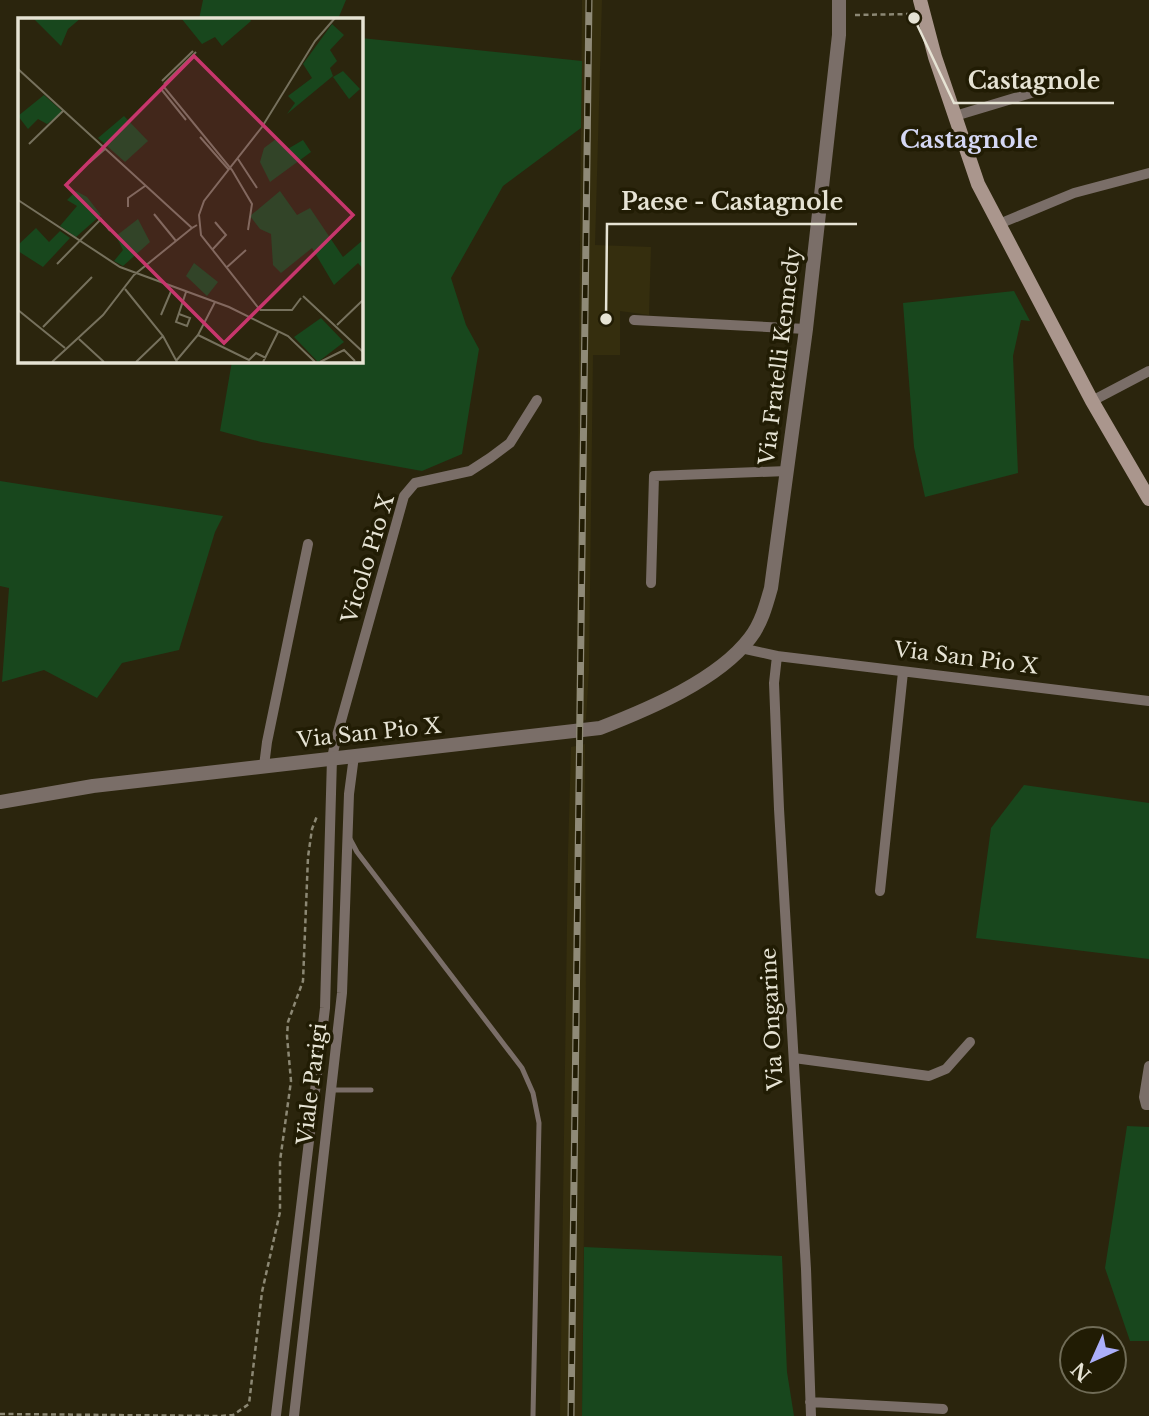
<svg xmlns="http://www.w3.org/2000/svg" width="1149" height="1416" font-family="'Libre Baskerville',serif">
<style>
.built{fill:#352e0e}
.green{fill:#18471d}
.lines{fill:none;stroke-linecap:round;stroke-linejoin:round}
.path{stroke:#8c8874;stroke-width:2.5;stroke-dasharray:5 3.5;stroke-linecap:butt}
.service{stroke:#7a6e68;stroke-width:5}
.minor{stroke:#7a6e68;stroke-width:10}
.tertiary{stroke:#7a6e68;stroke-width:14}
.secondary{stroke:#aa968d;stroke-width:14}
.rail-casing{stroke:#8f8a77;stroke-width:7}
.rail{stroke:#211c04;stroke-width:4.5;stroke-dasharray:13;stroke-linecap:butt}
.labels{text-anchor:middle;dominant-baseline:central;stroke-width:7;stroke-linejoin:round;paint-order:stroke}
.street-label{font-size:21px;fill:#e6e3d4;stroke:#211c04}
.quarter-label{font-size:24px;font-weight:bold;fill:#d5d8f5;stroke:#211c04}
.inset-road{fill:none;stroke:#76715d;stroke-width:2}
.view{fill:#c7366d;fill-opacity:0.15;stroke:#c7366d;stroke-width:3.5}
.inset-edge{fill:none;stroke:#e6e3d4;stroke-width:3.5}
.leader{fill:none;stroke:#e6e3d4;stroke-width:2.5}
.callout-dot{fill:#e6e3d4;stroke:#211c04;stroke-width:2.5}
.callout-label{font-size:23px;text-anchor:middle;font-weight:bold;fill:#e6e3d4;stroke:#211c04;stroke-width:7;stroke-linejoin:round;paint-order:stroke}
</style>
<rect width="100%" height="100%" fill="#2b250d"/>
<path class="built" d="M 582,0 L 602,0 L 595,245 L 651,247 L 649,315 L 620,311 L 620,355 L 593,355 L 589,670 L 586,720 L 576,723 Z
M 585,744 L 586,1028 L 582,1416 L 560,1416 L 568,855 L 571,747 Z"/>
<path class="green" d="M 203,0 L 346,0 L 338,19 L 199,19 Z
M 361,38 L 582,61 L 581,128 L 503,186 L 451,278 L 466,325 L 479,349 L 462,454 L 422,471 L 261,442 L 220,431 L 232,361 L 360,360 Z
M 1014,291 L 1030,321 L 1021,320 L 1013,356 L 1018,473 L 925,497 L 914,447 L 903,303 Z
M 0,481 L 223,516 L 215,532 L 179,650 L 122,663 L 97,698 L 44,670 L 2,682 L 9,588 L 0,586 Z
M 1024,785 L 1149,803 L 1149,959 L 976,938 L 991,828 Z
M 1127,1126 L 1149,1127 L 1149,1341 L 1130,1341 L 1105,1268 Z
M 584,1247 L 782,1256 L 787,1372 L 794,1416 L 582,1416 Z"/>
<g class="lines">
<path class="path" d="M 855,15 L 911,14
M 0,1414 L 220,1416 L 233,1415 L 249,1404 L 262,1292 L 280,1212 L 280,1161 L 291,1081 L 287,1036 L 288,1022 L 303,981 L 308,857 L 312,829 L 317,816"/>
<path class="service" d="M 350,839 L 357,852 L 522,1068 L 533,1093 L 539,1123 L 533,1416
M 331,1090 L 371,1090"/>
<path class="minor" d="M 955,116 L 1071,81
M 999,224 L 1074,193 L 1149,173
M 634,320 L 806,329
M 1092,401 L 1149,371
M 651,583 L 654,476 L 787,471
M 741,648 L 777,656 L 774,683 L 779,809 L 806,1269 L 811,1416
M 777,656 L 1149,701
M 264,766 L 267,742 L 308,544
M 880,891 L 903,672
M 794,1058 L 929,1076 L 946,1069 L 970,1042
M 1149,1066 L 1144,1097 L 1146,1105 L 1149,1105
M 810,1402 L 943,1409
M 276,1415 L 325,1008 L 332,758 L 336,739 L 404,496 L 415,483 L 470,471 L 490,458 L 510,443 L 537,400
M 294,1416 L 342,993 L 349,794 L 354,756"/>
<path class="tertiary" d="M 0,802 L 93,786 L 600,728 C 649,709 718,680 750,638 C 761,624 766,606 771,588 L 806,329 L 839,35 L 839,0"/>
<path class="secondary" d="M 920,0 L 935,57 L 978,184 L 1092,401 L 1149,499"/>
<g class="rail-casing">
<path id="rail" d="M 571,1416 L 589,0"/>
</g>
<use href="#rail" class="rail"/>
</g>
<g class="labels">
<g class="street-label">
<text transform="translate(780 356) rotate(-83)">Via Fratelli Kennedy</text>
<text transform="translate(368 559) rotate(-73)">Vicolo Pio X</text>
<text transform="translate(966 658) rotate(7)">Via San Pio X</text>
<text transform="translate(369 733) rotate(-6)">Via San Pio X</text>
<text transform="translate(772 1019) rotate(-93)">Via Ongarine</text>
<text transform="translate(312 1084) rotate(-83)">Viale Parigi</text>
</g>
<g class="quarter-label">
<text x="969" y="139">Castagnole</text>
</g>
</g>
<g transform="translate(18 18)">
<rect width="345" height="345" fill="#2b250d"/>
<path d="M 15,0 L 63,0 L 50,11 L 43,28 ZM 163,0 L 231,0 L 233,3 L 204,28 L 197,19 L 184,26 ZM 314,6 L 326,17 L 312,32 L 319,43 L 312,50 L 315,58 L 269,96 L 277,85 L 270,78 L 294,60 L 285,46 ZM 325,53 L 342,71 L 331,81 L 315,59 ZM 26,77 L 45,94 L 29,106 L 20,101 L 10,111 L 0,98 ZM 106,98 L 130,123 L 107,144 L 80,120 ZM 258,121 L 268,132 L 285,122 L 293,134 L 252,164 L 242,144 L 246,130 ZM 58,173 L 69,179 L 83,197 L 58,219 L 42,208 L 59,188 L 49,182 ZM 262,173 L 279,197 L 292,190 L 325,239 L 345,222 L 345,251 L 340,245 L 316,267 L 294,230 L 263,255 L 255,247 L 253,216 L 242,211 L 232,198 ZM 120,201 L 132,224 L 105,248 L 96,243 L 105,232 L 98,218 ZM 18,210 L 31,224 L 42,213 L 52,220 L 25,249 L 0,233 L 0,227 ZM 176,245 L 200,264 L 189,278 L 168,258 ZM 303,300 L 326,324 L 300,344 L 276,319 Z" fill="#18471d"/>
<path class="inset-road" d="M 0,51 L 174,210 L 179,207M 144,63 L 175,33M 146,66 L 178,34M 146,69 L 214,152 L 234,186 L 230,212M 143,71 L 168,102M 182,119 L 211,152M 11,126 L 46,92M 220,141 L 239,170M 71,145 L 87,131M 0,182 L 102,249 L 211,289 L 270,318 L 297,344M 110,189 L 110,180 L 127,168M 136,196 L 158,223M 194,232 L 208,217 L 197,204M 39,246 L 83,201 L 92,213M 208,250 L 228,232M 107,271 L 145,318 L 159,344M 285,278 L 345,334M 0,292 L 47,330M 242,292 L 183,217 L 181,197 L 186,183 L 244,109 L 297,23 L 317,0M 242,292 L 274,292 L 283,280M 161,296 L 172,300 L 169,308 L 158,304 L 168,274M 143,297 L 154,271M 319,307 L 345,282M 25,309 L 74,259M 180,317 L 231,342 L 238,335 L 248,340M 61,321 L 86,344M 158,343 L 180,317 L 197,284M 34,344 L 85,297 L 116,257 L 174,210M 118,344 L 145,318M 245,344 L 260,314M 302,344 L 326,332 L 337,343"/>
<path class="view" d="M 176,38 L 335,197 L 206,325 L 48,167 Z"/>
<rect width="345" height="345" class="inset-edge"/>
</g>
<path class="leader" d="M914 18L954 103H1114M606 319L607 224H857"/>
<g class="callout-dot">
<circle cx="914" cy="18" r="7"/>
<circle cx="606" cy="319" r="7"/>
</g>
<g class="callout-label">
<text x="1034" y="89">Castagnole</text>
<text x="732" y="210">Paese - Castagnole</text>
</g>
<g transform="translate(1093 1360) rotate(225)"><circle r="33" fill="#211c04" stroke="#706c57" stroke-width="2"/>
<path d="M0-5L12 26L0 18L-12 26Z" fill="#abaffb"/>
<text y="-10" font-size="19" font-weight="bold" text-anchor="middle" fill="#e6e3d4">N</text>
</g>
</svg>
